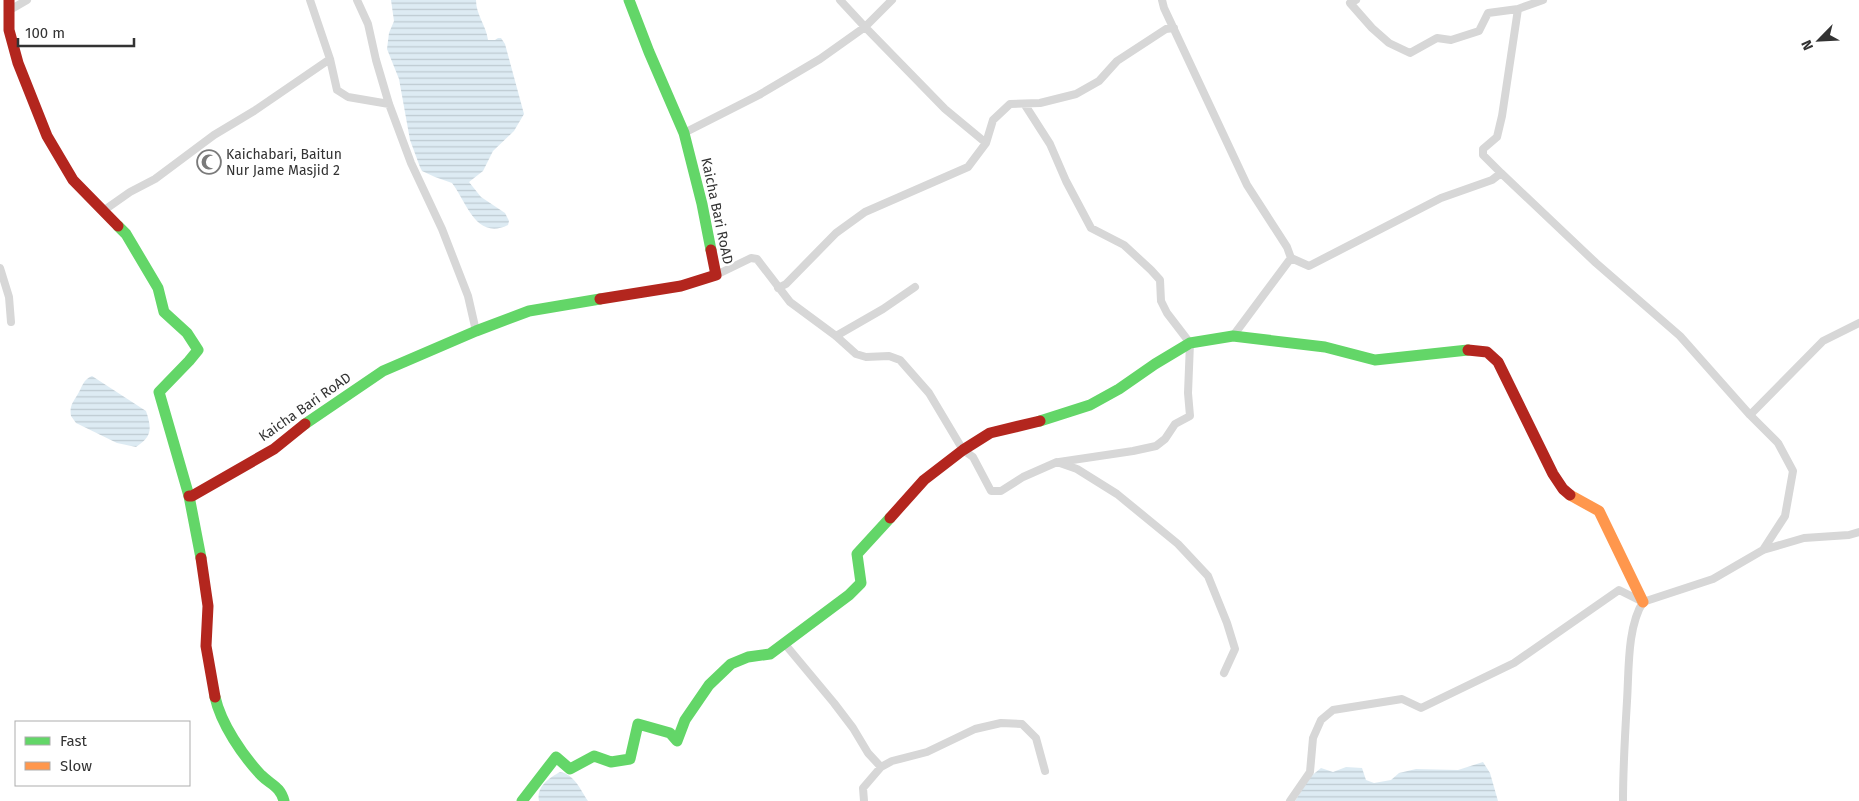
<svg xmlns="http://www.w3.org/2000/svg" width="1859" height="801" font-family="'Fira Sans',sans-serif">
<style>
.water{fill:url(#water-rules)}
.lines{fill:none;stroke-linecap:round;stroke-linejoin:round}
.street{stroke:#d7d7d7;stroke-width:8}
.fast{stroke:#63d668;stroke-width:11}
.slow{stroke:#ff974d;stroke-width:11}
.jam{stroke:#b3261e;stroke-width:11}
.labels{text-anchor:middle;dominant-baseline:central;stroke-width:5;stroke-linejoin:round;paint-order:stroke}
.poi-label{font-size:14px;fill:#333;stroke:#fff;text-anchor:start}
.street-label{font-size:14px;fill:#333;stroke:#fff}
</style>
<defs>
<pattern id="water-rules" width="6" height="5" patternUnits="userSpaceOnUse" patternTransform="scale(1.25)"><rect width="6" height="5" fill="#ddebf3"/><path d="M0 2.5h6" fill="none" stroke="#becad1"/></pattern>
</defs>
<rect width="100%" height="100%" fill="#fff"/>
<path class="water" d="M 391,0 L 476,0 C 476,15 486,25 488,40 L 495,40 L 498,38 L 501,38 L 505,44 L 524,114 L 514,131 L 493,151 L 483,171 L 469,182 L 481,197 L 505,213 L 509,221 L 508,225 C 476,241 466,201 452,183 L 435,177 L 422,171 L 420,167 L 410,140 L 399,79 L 387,49 L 389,33 L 394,21 Z
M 92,376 L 146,411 C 152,429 152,437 136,447 L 117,443 L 76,423 L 71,416 C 69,405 74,401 79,392 C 83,385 83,380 92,376 Z
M 1483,762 L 1490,773 L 1498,801 L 1295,801 L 1310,777 L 1321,768 L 1333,772 L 1346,767 L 1362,768 L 1366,780 L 1374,783 L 1391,780 L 1399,773 L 1416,769 L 1458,770 Z
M 560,772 C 574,774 580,789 588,801 L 539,801 C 536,787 549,778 560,772 Z"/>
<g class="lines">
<path class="street" d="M 310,0 L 330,59 L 337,90 L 348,97 L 389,104
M 357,0 L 368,24 L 376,60 L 389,104 L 411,163 L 442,229 L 468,296 L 476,331
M 892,0 L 865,27 L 945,109 L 986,143
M 1162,0 L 1164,8 L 1247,185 L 1287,247 L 1291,258 L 1309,266 L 1441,198 L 1492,180 L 1501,173 L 1483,155 L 1483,149 L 1497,137 L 1502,116 L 1518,9 L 1543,0
M 1356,0 L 1350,3 L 1372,28 L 1389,43 L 1410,53 L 1437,38 L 1451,40 L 1479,31 L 1488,13 L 1518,9
M 8,11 L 27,0
M 1025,105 L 1050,144 L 1066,181 L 1091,228 L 1124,245 L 1151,270 L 1160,280 L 1161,301 L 1167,313 L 1190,343 L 1188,393 L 1190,416 L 1175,424 L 1165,439 L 1156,446 L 1133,451 L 1059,462
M 684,133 L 759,95 L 820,59 L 865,27 L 840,0
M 1501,173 L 1596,263 L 1680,336 L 1750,415 L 1778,443 L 1793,471 L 1785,516 L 1763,550
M 103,211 L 130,192 L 155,179 L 214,135 L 254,111 L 330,59
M 0,268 L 9,297 L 11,322
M 716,275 L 751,258 L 757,259 L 790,302 L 836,336 L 856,354 L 866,357 L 889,356 L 900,360 L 929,393 L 963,450 L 973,457 L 991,491 L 1001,491 L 1023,477 L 1057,462 L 1077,469 L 1117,494 L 1178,544 L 1208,576 L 1227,623 L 1235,649 L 1224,673
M 778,288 L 786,284 L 836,233 L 865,212 L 968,167 L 986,143 L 993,120 L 1010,104 L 1040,103 L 1076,94 L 1099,81 L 1117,61 L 1166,29 L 1174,28
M 836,336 L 883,309 L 915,287
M 1233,336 L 1291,258
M 1750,415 L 1823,341 L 1859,323
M 784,643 L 834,703 L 853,728 L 868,753 L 881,767
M 864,801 L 863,788 L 881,767 L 892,761 L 927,752 L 975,729 L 1001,723 L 1022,724 L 1036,738 L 1045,771
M 1290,801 L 1310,772 L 1313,738 L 1321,720 L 1333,710 L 1402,699 L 1421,708 L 1514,663 L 1619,590 L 1643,602
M 1623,801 C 1623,767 1625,734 1627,701 C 1629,671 1627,627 1643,602 L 1713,579 L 1763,550 L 1804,538 L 1849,535 L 1859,532"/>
<path class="fast" d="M 629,0 L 649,52 L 684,133 L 702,204 L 711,250
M 118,226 L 126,234 L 158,288 L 164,312 L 187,333 L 198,350 L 189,361 L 159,392 L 189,496 L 201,558
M 1040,421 L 1090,405 L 1119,389 L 1155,364 L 1190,343 L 1233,336 L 1325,347 L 1375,360 L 1468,350
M 305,424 L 383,371 L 476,331 L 529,311 L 600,299
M 215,697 C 221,724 243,756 261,775 C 271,785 280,786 284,801
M 522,801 L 556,757 L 570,769 L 594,756 L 611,762 L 630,759 L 638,724 L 670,733 L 677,741 L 685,720 L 709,685 L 731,664 L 748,657 L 770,654 L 849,595 L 861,583 L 857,554 L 890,518"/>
<path class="slow" d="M 1570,495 L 1599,511 L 1643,602"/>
<path class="jam" d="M 9,0 L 9,30 L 18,63 L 47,136 L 73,180 L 118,226
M 600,299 L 681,286 L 716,275 L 711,250
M 1468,350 L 1487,352 L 1498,362 L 1553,474 L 1563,489 L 1570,495
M 189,496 L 192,496 L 274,449 L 305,424
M 890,518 L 924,480 L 963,450 L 990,433 L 1040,421
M 201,558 L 208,606 L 206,646 L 215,697"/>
</g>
<defs>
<g id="mosque-ring" transform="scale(1.25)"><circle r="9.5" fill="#fff" stroke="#7a7a7a" stroke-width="1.5"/><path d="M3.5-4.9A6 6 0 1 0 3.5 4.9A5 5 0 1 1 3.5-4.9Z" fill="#7a7a7a"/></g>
</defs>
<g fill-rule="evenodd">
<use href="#mosque-ring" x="209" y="162"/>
</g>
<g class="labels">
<g class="poi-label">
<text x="226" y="154">Kaichabari, Baitun<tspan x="226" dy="16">Nur Jame Masjid 2</tspan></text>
</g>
<g class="street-label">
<text transform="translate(717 211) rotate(78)">Kaicha Bari RoAD</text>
<text transform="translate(305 407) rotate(-35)">Kaicha Bari RoAD</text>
</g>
</g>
<rect x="15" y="721" width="175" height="65" fill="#ffffff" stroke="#adadad"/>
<rect x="25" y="737" width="25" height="8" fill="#63d668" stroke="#adadad"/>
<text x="60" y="746" font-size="15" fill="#333333">Fast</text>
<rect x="25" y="762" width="25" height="8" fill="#ff974d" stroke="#adadad"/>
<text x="60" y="771" font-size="15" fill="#333333">Slow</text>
<g transform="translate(1819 40) rotate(246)" stroke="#ffffff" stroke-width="4" paint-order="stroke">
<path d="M0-4L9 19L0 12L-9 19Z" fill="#333333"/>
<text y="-8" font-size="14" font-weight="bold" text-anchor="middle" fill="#333333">N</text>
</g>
<path d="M18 38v8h116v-8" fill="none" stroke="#333333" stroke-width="2.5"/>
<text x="25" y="38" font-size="15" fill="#333333" stroke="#ffffff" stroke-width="4" paint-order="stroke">100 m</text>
</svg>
